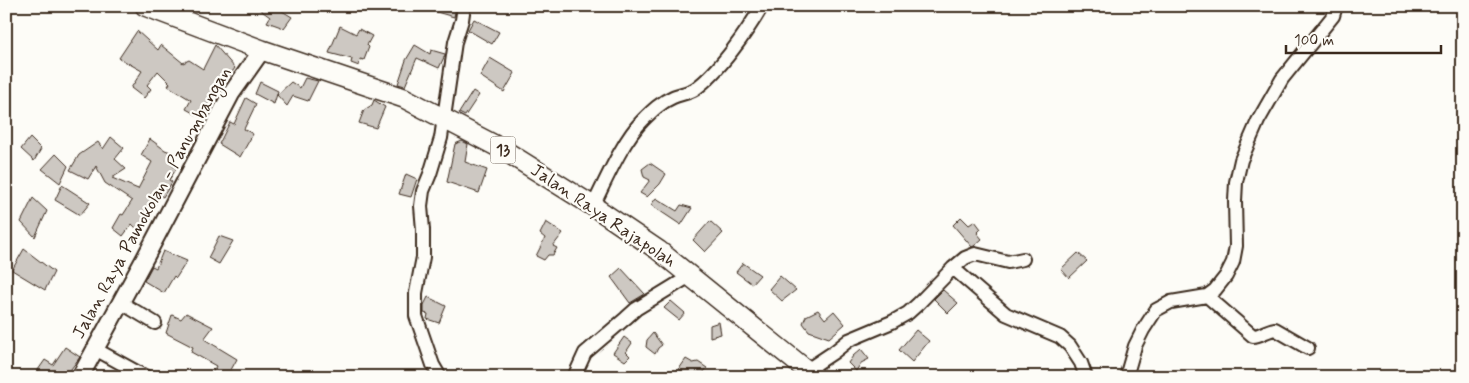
<svg xmlns="http://www.w3.org/2000/svg" width="1469" height="383" font-family="Mynerve,sans-serif">
<style>
.building{fill:#cdc8c2;stroke:#3b2a1e}
.lines{fill:none;stroke-linecap:round;stroke-linejoin:round}
.minor-casing{stroke:#3b2a1e;stroke-width:16}
.major-casing{stroke:#3b2a1e;stroke-width:20}
.highway-casing{stroke:#3b2a1e;stroke-width:22}
.minor{stroke:#fdfcf7;stroke-width:12}
.major{stroke:#fdfcf7;stroke-width:16}
.highway{stroke:#fdfcf7;stroke-width:19}
.labels{text-anchor:middle;dominant-baseline:central;stroke-width:4.5;stroke-linejoin:round;paint-order:stroke}
.shield{fill:#fdfcf7;stroke:#75695f;stroke-width:1}
.shield-label{font-size:16px;font-weight:bold;fill:#3b2a1e}
.street-label{font-size:18px;fill:#3b2a1e;stroke:#fdfcf7}
</style>
<rect width="100%" height="100%" fill="#fdfcf7"/>
<filter id="ink" filterUnits="userSpaceOnUse"><feTurbulence type="fractalNoise" baseFrequency=".02" numOctaves="2"/><feDisplacementMap in="SourceGraphic" scale="10" xChannelSelector="R" yChannelSelector="G"/><feConvolveMatrix kernelMatrix="1 2 1 2 8 2 1 2 1" color-interpolation-filters="sRGB"/></filter>
<g filter="url(#ink)">
<path class="building" d="M 255,6 L 274,6 L 292,17 L 284,28 L 267,22 L 270,17 Z
M 426,6 L 456,6 L 454,17 L 426,9 Z
M 474,19 L 499,32 L 492,44 L 468,30 Z
M 340,26 L 356,34 L 359,29 L 372,36 L 367,45 L 369,47 L 364,60 L 360,59 L 359,66 L 351,63 L 352,59 L 329,53 Z
M 137,31 L 158,50 L 161,45 L 183,63 L 189,60 L 203,69 L 215,45 L 235,68 L 222,86 L 220,85 L 213,100 L 211,99 L 199,116 L 186,109 L 191,100 L 168,86 L 170,83 L 158,71 L 147,85 L 151,89 L 144,98 L 131,88 L 142,71 L 119,58 Z
M 415,45 L 430,54 L 431,50 L 445,54 L 445,55 L 439,68 L 417,58 L 405,86 L 398,84 L 406,60 Z
M 490,58 L 515,73 L 504,92 L 480,76 Z
M 305,78 L 318,81 L 308,101 L 293,96 L 287,106 L 277,95 L 291,82 L 300,88 Z
M 260,82 L 278,91 L 274,104 L 255,94 Z
M 473,91 L 479,95 L 465,116 L 459,113 Z
M 246,98 L 256,104 L 244,129 L 253,134 L 240,157 L 219,144 L 230,122 L 234,124 Z
M 374,100 L 385,107 L 376,128 L 359,123 L 364,110 L 372,105 Z
M 111,137 L 124,148 L 115,159 L 126,169 L 112,178 L 138,189 L 152,162 L 141,155 L 150,139 L 165,150 L 176,154 L 172,165 L 177,168 L 169,180 L 172,182 L 163,197 L 161,196 L 145,218 L 151,218 L 141,233 L 132,224 L 123,236 L 113,228 L 121,214 L 123,215 L 132,201 L 105,183 L 96,166 L 88,179 L 70,170 L 79,155 L 98,142 L 103,149 Z
M 30,138 L 41,149 L 34,161 L 21,149 Z
M 462,141 L 468,144 L 465,162 L 487,170 L 479,193 L 447,182 L 455,144 Z
M 56,154 L 68,166 L 60,183 L 42,169 Z
M 650,163 L 666,174 L 660,184 L 647,197 L 640,193 L 650,180 L 644,177 L 642,169 Z
M 406,174 L 417,179 L 411,197 L 399,194 Z
M 62,185 L 90,203 L 80,215 L 55,200 Z
M 33,198 L 47,211 L 35,237 L 21,222 Z
M 656,198 L 677,211 L 681,205 L 692,208 L 681,225 L 651,205 Z
M 961,217 L 969,225 L 975,221 L 981,229 L 977,233 L 982,239 L 974,246 L 972,247 L 953,225 Z
M 710,221 L 723,233 L 705,252 L 693,240 Z
M 546,222 L 563,233 L 553,246 L 557,248 L 553,255 L 548,255 L 544,260 L 536,256 L 545,238 L 540,234 Z
M 219,236 L 233,241 L 219,264 L 208,258 Z
M 24,249 L 54,272 L 45,290 L 12,270 Z
M 163,251 L 187,261 L 176,278 L 174,276 L 164,293 L 144,281 L 152,266 L 156,268 Z
M 1078,253 L 1087,261 L 1069,278 L 1061,269 Z
M 743,263 L 760,275 L 752,284 L 736,272 Z
M 621,268 L 645,294 L 630,303 L 611,277 Z
M 780,276 L 796,290 L 782,301 L 769,289 Z
M 943,290 L 958,303 L 948,313 L 934,299 Z
M 428,297 L 446,306 L 439,323 L 427,319 L 428,314 L 424,313 L 424,305 Z
M 671,301 L 685,313 L 679,320 L 664,308 Z
M 818,310 L 825,319 L 834,311 L 845,324 L 829,338 L 809,331 L 803,323 L 806,316 Z
M 186,313 L 213,327 L 204,339 L 237,359 L 227,377 L 210,377 L 216,366 L 191,352 L 193,347 L 166,333 L 172,315 L 181,319 Z
M 719,322 L 721,334 L 710,337 L 710,325 Z
M 916,330 L 929,341 L 912,362 L 899,350 Z
M 653,333 L 662,345 L 658,348 L 655,354 L 646,347 L 647,340 Z
M 624,337 L 632,343 L 626,352 L 630,356 L 625,361 L 613,353 Z
M 65,347 L 80,357 L 65,377 L 47,377 L 38,370 L 45,360 L 53,365 Z
M 861,349 L 869,359 L 861,363 L 856,371 L 848,363 L 853,356 Z
M 686,359 L 693,363 L 698,362 L 707,368 L 700,377 L 690,377 L 679,369 Z"/>
<g class="lines">
<g class="minor-casing">
<path id="minor" d="M 593,206 C 606,180 623,140 643,120 C 652,111 661,102 673,97 C 680,94 689,93 695,89 C 719,72 747,32 762,6
M 953,268 L 1006,314 L 1060,337 L 1070,346 L 1081,363 L 1086,377
M 1207,296 L 1253,336 C 1260,336 1267,330 1275,329 L 1308,348
M 120,302 L 155,323
M 95,349 L 146,377
M 807,370 L 834,352 L 849,340 L 892,322 L 908,313 L 918,304 L 953,268 L 965,258 L 975,254 L 1008,262 L 1023,259
M 440,377 L 433,365 L 416,316 L 416,293 L 423,257 L 423,230 L 421,206 L 423,191 L 430,174 L 441,138 L 455,42 L 462,20 L 464,6
M 574,377 L 585,353 L 626,318 L 636,309 L 690,276
M 1126,377 L 1135,346 L 1143,330 L 1156,310 L 1171,302 L 1207,296 L 1215,290 L 1226,276 L 1233,262 L 1236,246 L 1235,201 L 1236,182 L 1241,160 L 1258,121 L 1282,79 L 1333,16 L 1336,6"/>
</g>
<g class="major-casing">
<path id="major" d="M 80,377 L 146,256 L 231,94 L 262,50"/>
</g>
<g class="highway-casing">
<path id="highway" d="M 145,6 L 262,50 L 404,98 L 502,149 L 593,206 L 658,250 L 815,377"/>
</g>
<use href="#minor" class="minor"/>
<use href="#major" class="major"/>
<use href="#highway" class="highway"/>
</g>
</g>
<g class="labels">
<rect class="shield" x="490.5" y="136.5" width="25" height="27" rx="4"/>
<g class="shield-label">
<text x="503" y="150">13</text>
</g>
<g class="street-label">
<text transform="translate(152 203) rotate(-61)">Jalan Raya Pamokolan - Panumbangan</text>
<text transform="translate(603 216) rotate(34)">Jalan Raya Rajapolah</text>
</g>
</g>
<rect width="1469" height="383" fill="none" stroke="#fdfcf7" stroke-width="25"/>
<rect x="12" y="12" width="1444" height="358" fill="none" stroke="#3b2a1e" stroke-width="2" filter="url(#ink)"/>
<path d="M1286 45v8h155v-8" fill="none" stroke="#3b2a1e" stroke-width="2.5"/>
<text x="1294" y="45" font-size="15" fill="#3b2a1e" stroke="#fdfcf7" stroke-width="4" paint-order="stroke">100 m</text>
</svg>
